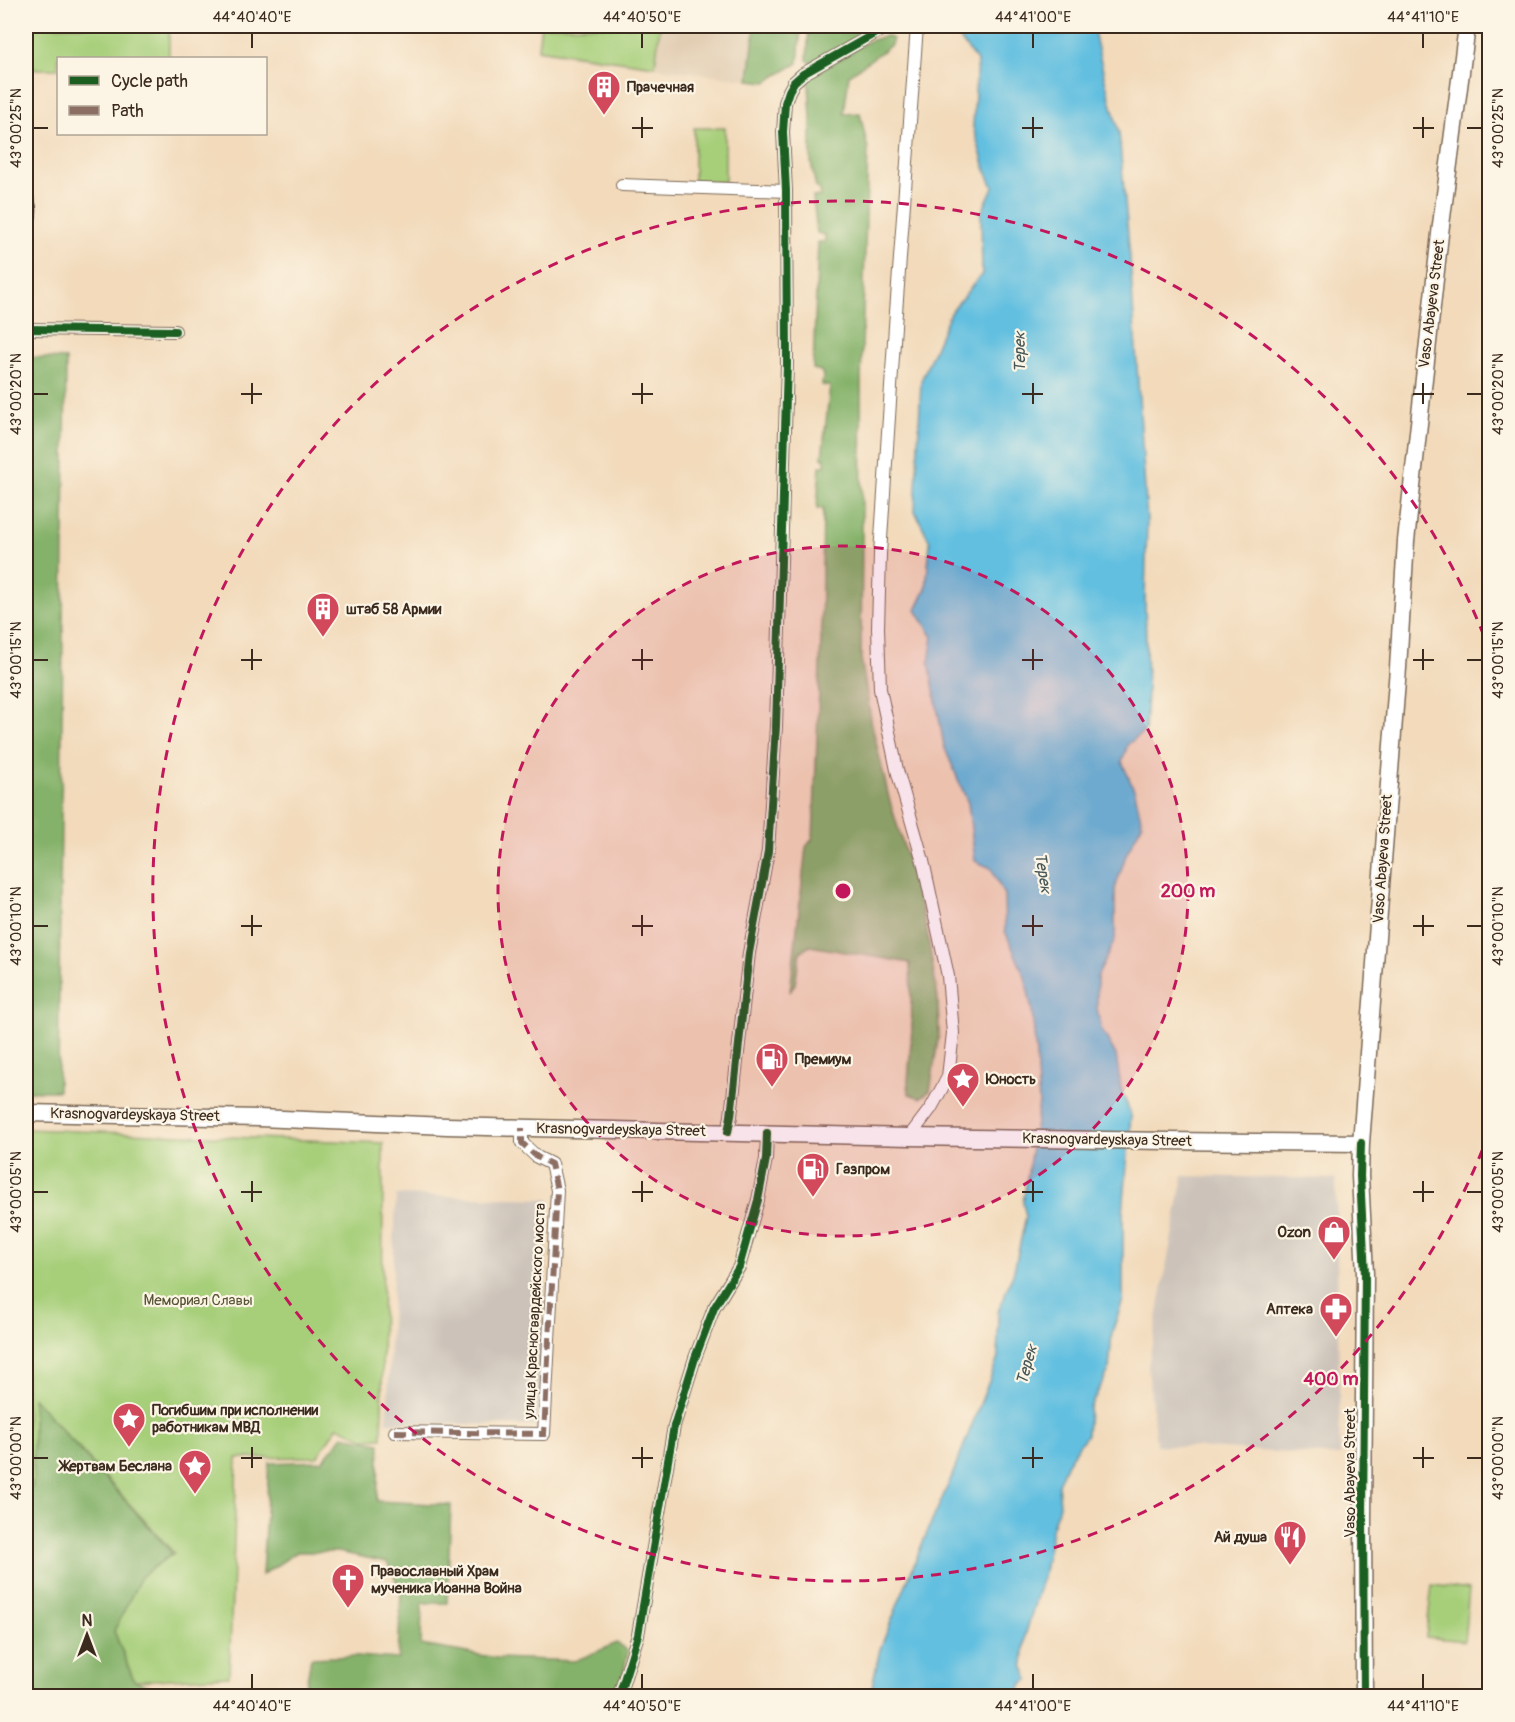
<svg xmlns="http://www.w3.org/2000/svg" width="1515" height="1722" font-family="Pangolin,sans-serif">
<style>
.built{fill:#e2cdb2}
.industrial{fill:#ccc2b9}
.green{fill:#a7cf7a;stroke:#717c4c;stroke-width:1.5}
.forest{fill:#85b26a;stroke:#606e44;stroke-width:1.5}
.water{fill:#62bfe0;stroke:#4e747f;stroke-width:1.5}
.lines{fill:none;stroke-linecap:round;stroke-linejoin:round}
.street-casing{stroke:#7b6855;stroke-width:14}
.secondary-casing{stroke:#7b6855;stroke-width:19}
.street{stroke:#fff;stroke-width:12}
.secondary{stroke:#fff;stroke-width:16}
.tram{stroke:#3b2a1e;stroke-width:1.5}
.quiet{stroke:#8d6e63;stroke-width:6;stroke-dasharray:12 6;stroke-linecap:butt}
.cycleway-casing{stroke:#fcf5e5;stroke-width:11}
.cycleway{stroke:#1b5e20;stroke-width:8}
.ticks{fill:none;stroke:#3b2a1e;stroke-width:2}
.ring{fill:none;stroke:#c2185b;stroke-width:3;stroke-dasharray:10 8}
.labels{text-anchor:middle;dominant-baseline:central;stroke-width:4.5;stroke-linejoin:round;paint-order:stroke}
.poi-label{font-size:15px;font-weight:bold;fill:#3b2a1e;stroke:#fcf5e5;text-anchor:start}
.street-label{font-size:15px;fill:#3b2a1e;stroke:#fcf5e5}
.park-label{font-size:15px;fill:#565335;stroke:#fcf5e5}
.water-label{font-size:16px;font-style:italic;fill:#475758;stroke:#fcf5e5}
.centre{fill:#c2185b;stroke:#fcf5e5;stroke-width:3}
.ring-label{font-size:18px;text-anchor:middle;font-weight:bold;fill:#c2185b;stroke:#fcf5e5;stroke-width:4.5;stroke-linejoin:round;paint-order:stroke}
.neatline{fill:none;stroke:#3b2a1e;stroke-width:2}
.ticks-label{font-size:15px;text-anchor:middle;fill:#3b2a1e}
</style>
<rect width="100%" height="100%" fill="#fcf5e5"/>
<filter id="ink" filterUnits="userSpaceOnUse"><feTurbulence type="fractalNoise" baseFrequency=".0167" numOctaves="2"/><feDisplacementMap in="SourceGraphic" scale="12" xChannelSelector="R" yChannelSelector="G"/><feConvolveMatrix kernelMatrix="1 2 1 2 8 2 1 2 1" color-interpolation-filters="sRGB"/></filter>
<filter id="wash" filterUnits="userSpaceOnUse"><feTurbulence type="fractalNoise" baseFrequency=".008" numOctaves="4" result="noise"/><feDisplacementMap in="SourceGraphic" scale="24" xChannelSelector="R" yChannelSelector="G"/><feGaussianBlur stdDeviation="1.35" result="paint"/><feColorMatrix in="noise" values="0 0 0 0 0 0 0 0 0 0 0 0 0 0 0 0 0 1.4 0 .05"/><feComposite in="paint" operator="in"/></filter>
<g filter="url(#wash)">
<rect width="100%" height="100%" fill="#f2dabb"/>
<path class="built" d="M 539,26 L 801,26 L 798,64 L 766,82 L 536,52 Z"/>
<path class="industrial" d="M 1183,1176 L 1336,1179 L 1340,1456 L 1156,1445 L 1148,1366 Z
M 396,1195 L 549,1199 L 538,1426 L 387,1422 Z"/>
<path class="green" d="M 26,26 L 169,26 L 169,58 L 58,58 L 58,69 L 26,69 Z
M 541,26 L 660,26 L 655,66 L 538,49 Z
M 694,128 L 725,128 L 725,182 L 694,181 Z
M 26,188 L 32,203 L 37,231 L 34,259 L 26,263 Z
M 26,1129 L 383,1143 L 382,1438 L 365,1439 L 338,1426 L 317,1457 L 237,1458 L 229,1676 L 134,1681 L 114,1631 L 141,1576 L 174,1553 L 34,1399 L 33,1487 L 26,1487 L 26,1279 L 33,1279 L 26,1278 Z
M 1432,1585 L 1469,1590 L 1464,1641 L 1426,1637 Z"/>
<path class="forest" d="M 755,26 L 801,26 L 798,63 L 766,82 L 749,80 Z
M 809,26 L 879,26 L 811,63 L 807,60 Z
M 886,36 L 893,39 L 891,45 L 849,75 L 844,114 L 860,113 L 868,149 L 861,381 L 862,526 L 861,658 L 872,725 L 889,798 L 916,887 L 927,931 L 938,999 L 939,1034 L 930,1091 L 920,1098 L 909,1094 L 908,1082 L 912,1028 L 910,963 L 810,946 L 800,952 L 795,984 L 790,992 L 806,847 L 813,838 L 821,640 L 823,508 L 817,509 L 820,466 L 825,466 L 825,458 L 822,458 L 830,386 L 822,385 L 823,376 L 821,371 L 813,369 L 818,242 L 825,242 L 825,235 L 817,233 L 813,197 L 820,196 L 820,189 L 816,188 L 811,162 L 811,118 L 809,85 L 803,81 L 869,41 Z
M 26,357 L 66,359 L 58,1091 L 26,1091 Z
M 33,1398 L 172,1553 L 141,1577 L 114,1631 L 134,1681 L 177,1696 L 26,1696 L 26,1487 L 33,1487 Z
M 343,1436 L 380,1443 L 377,1501 L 451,1505 L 447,1603 L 422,1603 L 421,1645 L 497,1658 L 575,1661 L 617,1643 L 628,1651 L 619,1696 L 304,1696 L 311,1658 L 356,1656 L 398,1659 L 401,1590 L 387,1562 L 338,1552 L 297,1552 L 262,1575 L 269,1463 L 322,1461 Z"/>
<path class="water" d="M 954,26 L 1095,26 L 1095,36 L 1104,76 L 1119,133 L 1130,258 L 1147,520 L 1145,601 L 1147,691 L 1145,731 L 1128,744 L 1122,762 L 1135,792 L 1142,824 L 1126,855 L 1115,889 L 1115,939 L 1097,977 L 1097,1008 L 1101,1028 L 1116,1055 L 1121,1089 L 1131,1115 L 1123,1213 L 1123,1300 L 1112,1332 L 1109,1370 L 1089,1409 L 1087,1434 L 1067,1463 L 1058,1484 L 1060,1505 L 1054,1520 L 1043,1576 L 1025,1636 L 1023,1665 L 1029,1679 L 1022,1684 L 1016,1696 L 870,1696 L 880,1649 L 923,1542 L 952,1476 L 998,1358 L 998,1312 L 1014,1271 L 1026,1216 L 1023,1203 L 1039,1103 L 1036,1055 L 1032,1010 L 1025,977 L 1005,931 L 1004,895 L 991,868 L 975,861 L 968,803 L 944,746 L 929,662 L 933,637 L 916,610 L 926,589 L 930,542 L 915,511 L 921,381 L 950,313 L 982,274 L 981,214 L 993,187 L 986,171 L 973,127 L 977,61 L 959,38 Z"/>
</g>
<g filter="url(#ink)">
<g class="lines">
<g class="street-casing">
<path id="street" d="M 622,185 L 786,191
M 26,329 L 175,331
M 728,1132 L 731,1116 L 749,953 L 768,851 L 776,726 L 787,364 L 786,191 L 783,132 L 785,103 L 789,91 L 794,82 L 803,74 L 888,26
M 909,1137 L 931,1108 L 948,1077 L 953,1033 L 948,976 L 923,861 L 897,770 L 880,689 L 878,628 L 880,554 L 895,326 L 917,26
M 395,1432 L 544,1434 L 557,1190 L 551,1164 L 537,1157 L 522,1143 L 522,1128
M 619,1696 L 638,1635 L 674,1426 L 695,1358 L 714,1308 L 739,1267 L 758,1200 L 766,1159 L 767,1133"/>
</g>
<g class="secondary-casing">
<path id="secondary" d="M 26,1113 L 259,1118 L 447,1126 L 909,1137 L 1167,1141 L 1361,1143
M 1364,1696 L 1363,1519 L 1365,1274 L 1360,1176 L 1361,1143 L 1398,668 L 1406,541 L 1441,225 L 1467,26"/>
</g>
<use href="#street" class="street"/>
<use href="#secondary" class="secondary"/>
<path class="tram" d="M 26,176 C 34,198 45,216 26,235"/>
<path class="quiet" d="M 395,1432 L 544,1434 L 557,1190 L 551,1164 L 537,1157 L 522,1143 L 522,1128"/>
<g class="cycleway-casing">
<path id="cycleway" d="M 26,329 L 175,331
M 728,1132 L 731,1116 L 749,953 L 768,851 L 776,726 L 787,364 L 786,191 L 783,132 L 785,103 L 789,91 L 794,82 L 803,74 L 888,26
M 1361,1143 L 1360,1176 L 1365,1274 L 1363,1519 L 1364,1696
M 619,1696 L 638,1635 L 674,1426 L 695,1358 L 714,1308 L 739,1267 L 758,1200 L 766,1159 L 767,1133"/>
</g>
<use href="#cycleway" class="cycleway"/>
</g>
</g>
<path class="ticks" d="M 252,33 L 252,48M 642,33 L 642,48M 1033,33 L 1033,48M 1423,33 L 1423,48M 642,117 L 642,138M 1033,117 L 1033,138M 1423,117 L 1423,138M 33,128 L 48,128M 632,128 L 653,128M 1022,128 L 1043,128M 1413,128 L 1434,128M 1467,128 L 1482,128M 252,383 L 252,404M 642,383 L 642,404M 1033,383 L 1033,404M 1423,383 L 1423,404M 33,394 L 48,394M 241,394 L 262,394M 632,394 L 653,394M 1022,394 L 1043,394M 1413,394 L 1434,394M 1467,394 L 1482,394M 252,649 L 252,670M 642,649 L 642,670M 1033,649 L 1033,670M 1423,649 L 1423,670M 33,660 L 48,660M 241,660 L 262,660M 632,660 L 653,660M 1022,660 L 1043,660M 1413,660 L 1434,660M 1467,660 L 1482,660M 252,915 L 252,936M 642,915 L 642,936M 1033,915 L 1033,936M 1423,915 L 1423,936M 33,926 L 48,926M 241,926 L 262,926M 632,926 L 653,926M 1022,926 L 1043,926M 1413,926 L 1434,926M 1467,926 L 1482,926M 252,1181 L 252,1202M 642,1181 L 642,1202M 1033,1181 L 1033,1202M 1423,1181 L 1423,1202M 33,1192 L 48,1192M 241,1192 L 262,1192M 632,1192 L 653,1192M 1022,1192 L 1043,1192M 1413,1192 L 1434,1192M 1467,1192 L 1482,1192M 252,1447 L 252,1468M 642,1447 L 642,1468M 1033,1447 L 1033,1468M 1423,1447 L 1423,1468M 33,1458 L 48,1458M 241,1458 L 262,1458M 632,1458 L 653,1458M 1022,1458 L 1043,1458M 1413,1458 L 1434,1458M 1467,1458 L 1482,1458M 252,1674 L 252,1689M 642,1674 L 642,1689M 1033,1674 L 1033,1689M 1423,1674 L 1423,1689"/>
<circle cx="843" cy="891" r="345" fill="#c2185b" fill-opacity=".12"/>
<g class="ring">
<circle cx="843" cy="891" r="345"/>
<path d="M1489 1133A690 690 0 1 1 1489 649"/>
</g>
<defs>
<g id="building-pin" transform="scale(1.725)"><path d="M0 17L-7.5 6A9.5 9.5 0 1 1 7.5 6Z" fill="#d1495b" stroke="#fcf5e5"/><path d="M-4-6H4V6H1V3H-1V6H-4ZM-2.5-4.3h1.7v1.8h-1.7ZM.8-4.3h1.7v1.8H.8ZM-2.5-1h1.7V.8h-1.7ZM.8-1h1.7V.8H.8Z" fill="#fff"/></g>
<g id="fuel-pin" transform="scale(1.725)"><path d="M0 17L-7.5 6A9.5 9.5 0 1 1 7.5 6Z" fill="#d1495b" stroke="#fcf5e5"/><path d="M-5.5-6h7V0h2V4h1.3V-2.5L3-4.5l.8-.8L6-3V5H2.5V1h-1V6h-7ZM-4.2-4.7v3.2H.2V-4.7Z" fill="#fff"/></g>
<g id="sight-pin" transform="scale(1.725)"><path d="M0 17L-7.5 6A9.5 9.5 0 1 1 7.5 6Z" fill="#d1495b" stroke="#fcf5e5"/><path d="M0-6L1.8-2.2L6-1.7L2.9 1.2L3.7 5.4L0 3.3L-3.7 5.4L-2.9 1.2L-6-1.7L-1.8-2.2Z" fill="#fff"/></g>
<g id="shop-pin" transform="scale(1.725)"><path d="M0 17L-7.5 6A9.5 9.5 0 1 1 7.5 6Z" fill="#d1495b" stroke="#fcf5e5"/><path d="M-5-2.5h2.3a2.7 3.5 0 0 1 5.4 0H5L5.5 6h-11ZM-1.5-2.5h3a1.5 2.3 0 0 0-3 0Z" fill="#fff"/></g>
<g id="pharmacy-pin" transform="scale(1.725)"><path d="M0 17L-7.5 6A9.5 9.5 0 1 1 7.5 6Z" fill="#d1495b" stroke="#fcf5e5"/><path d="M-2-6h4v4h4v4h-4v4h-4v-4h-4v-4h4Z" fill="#fff"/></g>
<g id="restaurant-pin" transform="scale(1.725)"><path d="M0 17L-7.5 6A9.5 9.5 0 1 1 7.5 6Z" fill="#d1495b" stroke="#fcf5e5"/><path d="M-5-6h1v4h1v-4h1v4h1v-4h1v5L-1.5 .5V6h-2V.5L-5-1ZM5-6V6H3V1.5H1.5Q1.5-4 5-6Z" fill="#fff"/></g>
<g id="church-pin" transform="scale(1.725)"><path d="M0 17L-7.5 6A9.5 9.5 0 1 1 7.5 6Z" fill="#d1495b" stroke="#fcf5e5"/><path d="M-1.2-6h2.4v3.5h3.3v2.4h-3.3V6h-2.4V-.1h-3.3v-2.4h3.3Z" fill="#fff"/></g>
</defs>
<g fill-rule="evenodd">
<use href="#building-pin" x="604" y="87"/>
<use href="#building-pin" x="323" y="609"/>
<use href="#fuel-pin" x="772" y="1059"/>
<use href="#sight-pin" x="963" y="1079"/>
<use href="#fuel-pin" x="813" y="1169"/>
<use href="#shop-pin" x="1334" y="1232"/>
<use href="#pharmacy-pin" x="1336" y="1309"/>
<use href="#sight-pin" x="129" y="1419"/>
<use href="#sight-pin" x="195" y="1466"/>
<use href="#restaurant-pin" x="1290" y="1537"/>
<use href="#church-pin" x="348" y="1580"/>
</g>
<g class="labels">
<g class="poi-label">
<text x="627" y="87">Прачечная</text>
<text x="346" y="609">штаб 58 Армии</text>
<text x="795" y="1059">Премиум</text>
<text x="986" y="1079">Юность</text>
<text x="836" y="1169">Газпром</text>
<text x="1311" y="1232" text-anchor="end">Ozon</text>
<text x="1313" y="1309" text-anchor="end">Аптека</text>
<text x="152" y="1410">Погибшим при исполнении<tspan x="152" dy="17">работникам МВД</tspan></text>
<text x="172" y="1466" text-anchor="end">Жертвам Беслана</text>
<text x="1267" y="1537" text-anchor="end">Ай душа</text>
<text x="371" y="1571">Православный Храм<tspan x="371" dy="17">мученика Иоанна Война</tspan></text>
</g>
<g class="street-label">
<text transform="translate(1432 304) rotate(-83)">Vaso Abayeva Street</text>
<text transform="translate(1383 859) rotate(-86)">Vaso Abayeva Street</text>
<text transform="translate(135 1115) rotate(1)">Krasnogvardeyskaya Street</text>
<text transform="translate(621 1130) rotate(1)">Krasnogvardeyskaya Street</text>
<text transform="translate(1107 1140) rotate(1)">Krasnogvardeyskaya Street</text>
<text transform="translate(535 1311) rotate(-87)">улица Красногвардейского моста</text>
<text transform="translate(1350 1473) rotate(-90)">Vaso Abayeva Street</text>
</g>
<g class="park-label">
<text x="198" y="1300">Мемориал Славы</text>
</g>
<g class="water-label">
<text transform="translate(1020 352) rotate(-91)">Терек</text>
<text transform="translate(1043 873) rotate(81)">Терек</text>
<text transform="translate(1027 1365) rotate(-74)">Терек</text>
</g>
</g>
<circle cx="843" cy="891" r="9" class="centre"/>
<g class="ring-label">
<text x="1188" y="897">200 m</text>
<text x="1331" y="1385">400 m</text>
</g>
<rect width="1515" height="1722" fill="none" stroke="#fcf5e5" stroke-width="66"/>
<rect x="57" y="57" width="210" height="78" fill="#fcf5e5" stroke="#afa495" stroke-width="1.5"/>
<rect x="69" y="76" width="30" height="9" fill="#1b5e20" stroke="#afa495" stroke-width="1.5"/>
<text x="111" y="87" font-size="18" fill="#3b2a1e">Cycle path</text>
<rect x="69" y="106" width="30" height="9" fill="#8d6e63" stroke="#afa495" stroke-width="1.5"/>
<text x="111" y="117" font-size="18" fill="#3b2a1e">Path</text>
<g transform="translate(87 1635)" stroke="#fcf5e5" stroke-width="4.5" paint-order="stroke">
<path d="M0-4.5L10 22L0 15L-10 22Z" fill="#3b2a1e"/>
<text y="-9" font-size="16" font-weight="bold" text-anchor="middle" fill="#3b2a1e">N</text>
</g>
<rect x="33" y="33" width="1449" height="1656" class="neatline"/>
<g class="ticks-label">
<text x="252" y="22">44°40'40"E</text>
<text x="642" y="22">44°40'50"E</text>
<text x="1033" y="22">44°41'00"E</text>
<text x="1423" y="22">44°41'10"E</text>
<text transform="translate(16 128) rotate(-90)" y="5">43°00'25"N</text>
<text transform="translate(1498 128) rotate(-90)" y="5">43°00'25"N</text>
<text transform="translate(16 394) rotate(-90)" y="5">43°00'20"N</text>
<text transform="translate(1498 394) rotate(-90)" y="5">43°00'20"N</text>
<text transform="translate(16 660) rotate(-90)" y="5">43°00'15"N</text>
<text transform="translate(1498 660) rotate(-90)" y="5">43°00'15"N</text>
<text transform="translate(16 926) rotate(-90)" y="5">43°00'10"N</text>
<text transform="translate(1498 926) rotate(-90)" y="5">43°00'10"N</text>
<text transform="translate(16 1192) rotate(-90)" y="5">43°00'05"N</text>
<text transform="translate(1498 1192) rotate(-90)" y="5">43°00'05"N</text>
<text transform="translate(16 1458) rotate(-90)" y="5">43°00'00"N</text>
<text transform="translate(1498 1458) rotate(-90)" y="5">43°00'00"N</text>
<text x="252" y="1711">44°40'40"E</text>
<text x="642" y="1711">44°40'50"E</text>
<text x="1033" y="1711">44°41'00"E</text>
<text x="1423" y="1711">44°41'10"E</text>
</g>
</svg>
